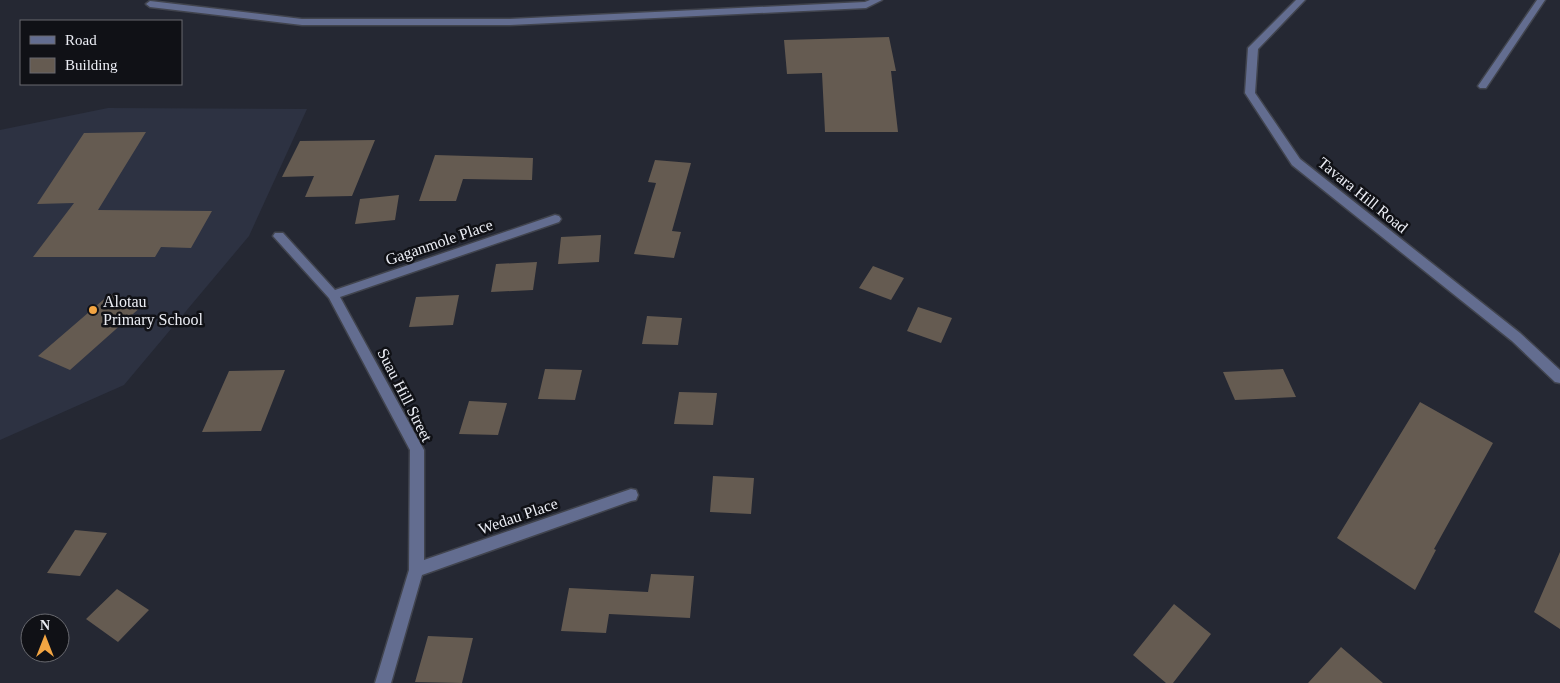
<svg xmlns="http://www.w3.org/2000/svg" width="1560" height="683" font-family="'Times New Roman',serif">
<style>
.built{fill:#2d3242}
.building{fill:#655b51}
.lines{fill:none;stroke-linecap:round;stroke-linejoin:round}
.minor-casing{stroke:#41444e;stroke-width:3}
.minor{fill:#636d90;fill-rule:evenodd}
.poi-dot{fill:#f3a542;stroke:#101116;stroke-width:2}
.labels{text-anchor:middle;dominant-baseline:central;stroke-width:5;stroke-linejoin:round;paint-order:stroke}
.street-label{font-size:16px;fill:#ebedf4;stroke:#101116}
.poi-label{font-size:16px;fill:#ebedf4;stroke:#101116;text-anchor:start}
</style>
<rect width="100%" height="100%" fill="#252833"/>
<path class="built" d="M 108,108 L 307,109 L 249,236 L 124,385 L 0,440 L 0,130 Z"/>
<path class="building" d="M 889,37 L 896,71 L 891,71 L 898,132 L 825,132 L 822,73 L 787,74 L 784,40 Z
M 146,132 L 98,210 L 212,211 L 191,248 L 161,247 L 155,257 L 33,257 L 74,203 L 37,204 L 84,133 Z
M 375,140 L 352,196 L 305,197 L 314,176 L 282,177 L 300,141 Z
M 435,155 L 533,158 L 532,180 L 463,179 L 456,201 L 419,201 Z
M 655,160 L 691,163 L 672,231 L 681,232 L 674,258 L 634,254 L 656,183 L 648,182 Z
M 399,195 L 395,220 L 355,224 L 360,199 Z
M 601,235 L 599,262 L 558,264 L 561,237 Z
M 537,262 L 533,290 L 491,292 L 496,264 Z
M 873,266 L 904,278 L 891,300 L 859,288 Z
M 110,294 L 142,306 L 70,370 L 38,356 Z
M 459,295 L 453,325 L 409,327 L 416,297 Z
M 918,307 L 952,318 L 941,343 L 907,331 Z
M 647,316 L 682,318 L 678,345 L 642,344 Z
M 545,369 L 582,370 L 575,400 L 538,399 Z
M 1283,369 L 1296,397 L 1235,400 L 1223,372 Z
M 285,370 L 261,431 L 202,432 L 229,371 Z
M 679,392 L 717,393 L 713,425 L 674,424 Z
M 469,401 L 507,403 L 498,435 L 459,434 Z
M 1420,402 L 1493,443 L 1434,549 L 1436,550 L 1415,590 L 1337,538 Z
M 713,476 L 754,478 L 751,514 L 710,512 Z
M 75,530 L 107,533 L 80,576 L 47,573 Z
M 1560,552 L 1560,629 L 1534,612 Z
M 651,574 L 694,576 L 690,618 L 609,614 L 606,633 L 561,631 L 569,588 L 648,592 Z
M 117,589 L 149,610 L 118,642 L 86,619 Z
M 1174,604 L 1211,634 L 1173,683 L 1166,683 L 1133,655 Z
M 428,636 L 473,638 L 462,683 L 415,682 Z
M 1341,647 L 1383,683 L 1308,683 Z"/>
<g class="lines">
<g class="minor-casing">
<path id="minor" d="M 870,0 L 882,0 L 866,8 L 510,25 L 302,25 L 150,7 L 146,4 L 150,1 L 302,19 L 510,19 L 865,2 Z
M 1296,0 L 1305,0 L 1258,49 L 1255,93 L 1300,159 L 1520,333 L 1560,370 L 1560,383 L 1555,382 L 1512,341 L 1292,165 L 1245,93 L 1248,48 Z
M 1537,0 L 1545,0 L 1486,88 L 1480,88 L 1478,86 Z
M 555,215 L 559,216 L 561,219 L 559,222 L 340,297 L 424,450 L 424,560 L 631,489 L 636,490 L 638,495 L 636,500 L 631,501 L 422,575 L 391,683 L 375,683 L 409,570 L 410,450 L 329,298 L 273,236 L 275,233 L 283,233 L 335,290 Z"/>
</g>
<use href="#minor" class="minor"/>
</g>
<circle class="poi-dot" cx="93" cy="310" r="5"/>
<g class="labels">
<g class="street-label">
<text transform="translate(1363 195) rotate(39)">Tavara Hill Road</text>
<text transform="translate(439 242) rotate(-19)">Gaganmole Place</text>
<text transform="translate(405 395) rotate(63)">Suau Hill Street</text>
<text transform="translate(518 516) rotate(-19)">Wedau Place</text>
</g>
<g class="poi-label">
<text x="103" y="301">Alotau<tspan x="103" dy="18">Primary School</tspan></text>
</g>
</g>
<rect x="20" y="20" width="162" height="65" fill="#101116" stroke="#68696f"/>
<rect x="30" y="36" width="25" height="8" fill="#636d90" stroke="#68696f"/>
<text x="65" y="45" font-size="15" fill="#ebedf4">Road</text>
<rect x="30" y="58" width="25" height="15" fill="#655b51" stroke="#68696f"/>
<text x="65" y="70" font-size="15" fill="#ebedf4">Building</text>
<g transform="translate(45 638)"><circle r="24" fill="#101116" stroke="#68696f"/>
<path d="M0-4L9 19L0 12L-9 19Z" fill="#f3a542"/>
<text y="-8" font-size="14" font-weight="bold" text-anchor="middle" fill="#ebedf4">N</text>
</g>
</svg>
